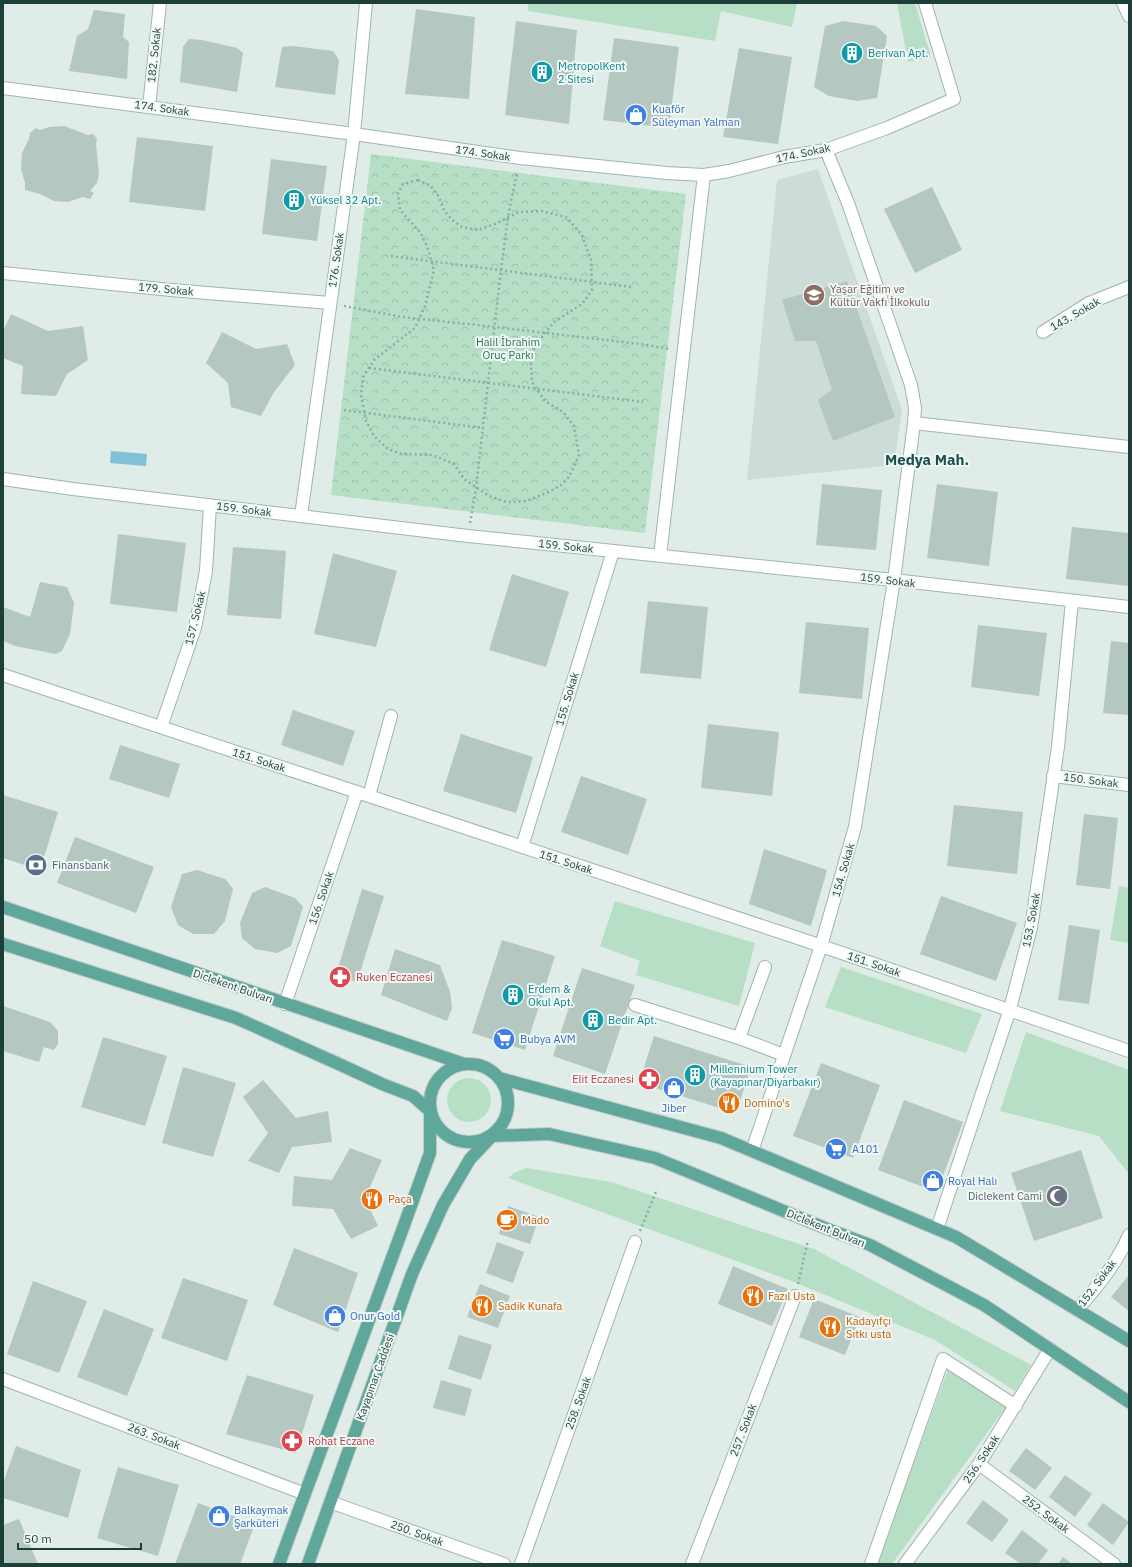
<svg xmlns="http://www.w3.org/2000/svg" width="1132" height="1567" font-family="'IBM Plex Sans',sans-serif">
<style>
.built{fill:#cddcd7}
.grass{fill:#b6dfc5}
.forest{fill:url(#forest-crowns)}
.water{fill:#81c0d7}
.building{fill:#b4c7c1}
.lines{fill:none;stroke-linecap:round;stroke-linejoin:round}
.minor-casing{stroke:#a1b4b0;stroke-width:14}
.major-casing{stroke:#c0c9c8;stroke-width:14}
.path{stroke:#7cb3a7;stroke-width:2.5;stroke-dasharray:2 3;stroke-linecap:butt}
.minor{stroke:#fff;stroke-width:12}
.major{stroke:#5fa69b;stroke-width:12}
.labels{text-anchor:middle;dominant-baseline:central;stroke-width:4;stroke-linejoin:round;paint-order:stroke}
.culture-label{font-size:11px;fill:#0d838f;stroke:#f0f8f5;text-anchor:start}
.street-label{font-size:11px;fill:#1e3e39;stroke:#f0f8f5}
.shop-label{font-size:11px;fill:#366cbe;stroke:#f0f8f5;text-anchor:start}
.education-label{font-size:11px;fill:#785e54;stroke:#f0f8f5;text-anchor:start}
.park-label{font-size:11px;fill:#25784e;stroke:#f0f8f5}
.service-label{font-size:11px;fill:#4e5e75;stroke:#f0f8f5;text-anchor:start}
.health-label{font-size:11px;fill:#be3a42;stroke:#f0f8f5;text-anchor:start}
.food-label{font-size:11px;fill:#c56008;stroke:#f0f8f5;text-anchor:start}
.worship-label{font-size:11px;fill:#5b616d;stroke:#f0f8f5;text-anchor:end}
.district-label{font-size:15px;font-weight:bold;fill:#19514a;stroke:#f0f8f5}
</style>
<defs>
<pattern id="forest-crowns" width="20" height="18" patternUnits="userSpaceOnUse"><rect width="20" height="18" fill="#b6dfc5"/><path d="M2 6a3 3 0 1 1 6 0M12 15a3 3 0 1 1 6 0" fill="none" stroke="#9cc0aa"/></pattern>
</defs>
<rect width="100%" height="100%" fill="#dfece8"/>
<path class="built" d="M 818,169 L 902,410 L 894,465 L 747,480 L 777,180 Z"/>
<path class="grass" d="M 528,3 L 797,3 L 792,27 L 721,11 L 715,41 L 528,11 Z
M 897,3 L 915,3 L 931,57 L 908,62 Z
M 1119,886 L 1129,888 L 1129,943 L 1110,940 Z
M 615,901 L 755,943 L 739,1006 L 636,975 L 640,961 L 600,946 Z
M 841,967 L 982,1014 L 966,1053 L 825,1007 Z
M 1026,1032 L 1129,1070 L 1129,1174 L 1099,1136 L 1000,1111 Z
M447 1100a22 22 0 1 1 44 0a22 22 0 1 1-44 0Z
M 526,1168 L 611,1182 L 814,1249 L 1031,1365 L 1015,1391 L 935,1340 L 789,1280 L 508,1178 L 514,1173 Z
M 948,1369 L 1006,1407 L 892,1564 L 877,1564 Z"/>
<path class="forest" d="M 371,154 L 686,194 L 645,533 L 331,495 Z"/>
<path class="water" d="M 111,451 L 147,454 L 146,466 L 110,463 Z"/>
<path class="building" d="M 416,9 L 475,17 L 469,99 L 405,94 Z
M 94,10 L 125,14 L 123,37 L 129,42 L 127,79 L 69,71 L 77,36 L 88,29 Z
M 516,21 L 577,30 L 569,124 L 505,115 Z
M 843,21 L 876,26 L 887,36 L 877,98 L 857,101 L 829,96 L 814,87 L 825,26 Z
M 614,38 L 679,47 L 669,128 L 603,120 Z
M 189,39 L 202,40 L 237,48 L 243,53 L 237,92 L 180,82 L 183,47 Z
M 293,46 L 333,51 L 339,60 L 335,95 L 275,87 L 282,47 Z
M 739,48 L 792,57 L 778,144 L 723,137 Z
M 64,126 L 88,135 L 93,134 L 97,139 L 96,145 L 99,173 L 97,183 L 90,191 L 94,193 L 90,199 L 83,197 L 68,202 L 54,201 L 40,194 L 25,190 L 25,183 L 21,169 L 22,153 L 29,139 L 30,133 L 36,128 L 40,130 L 49,127 Z
M 137,137 L 213,146 L 205,211 L 129,202 Z
M 271,159 L 327,166 L 317,241 L 262,234 Z
M 932,187 L 962,250 L 915,273 L 884,209 Z
M 847,281 L 895,417 L 833,441 L 818,400 L 832,390 L 816,341 L 795,341 L 782,300 Z
M 11,314 L 48,331 L 83,326 L 88,360 L 67,374 L 56,396 L 21,394 L 23,366 L 3,358 L 3,331 Z
M 222,332 L 256,349 L 287,344 L 295,365 L 274,392 L 261,416 L 231,407 L 228,383 L 206,363 Z
M 822,484 L 882,490 L 876,550 L 816,545 Z
M 937,484 L 998,492 L 989,566 L 927,558 Z
M 1072,527 L 1129,533 L 1129,586 L 1066,579 Z
M 118,534 L 186,543 L 177,612 L 110,604 Z
M 233,547 L 286,551 L 281,619 L 227,615 Z
M 333,553 L 397,571 L 376,647 L 314,634 Z
M 512,574 L 569,592 L 546,667 L 489,650 Z
M 40,582 L 67,587 L 74,603 L 70,634 L 62,651 L 56,654 L 15,646 L 3,641 L 3,607 L 30,617 Z
M 648,601 L 708,607 L 701,679 L 640,673 Z
M 806,622 L 869,628 L 862,699 L 799,693 Z
M 978,625 L 1047,633 L 1039,696 L 971,687 Z
M 1111,641 L 1129,643 L 1129,715 L 1103,713 Z
M 293,710 L 355,731 L 343,766 L 281,745 Z
M 708,724 L 779,732 L 772,796 L 701,788 Z
M 461,734 L 533,757 L 516,813 L 443,791 Z
M 120,745 L 180,764 L 169,798 L 109,779 Z
M 581,776 L 647,799 L 628,855 L 561,832 Z
M 3,795 L 58,812 L 40,870 L 3,858 Z
M 954,805 L 1023,812 L 1017,874 L 947,866 Z
M 1084,814 L 1118,818 L 1110,889 L 1076,885 Z
M 75,837 L 154,867 L 136,913 L 57,883 Z
M 764,849 L 827,870 L 811,926 L 749,904 Z
M 197,870 L 225,879 L 233,889 L 225,921 L 214,934 L 193,934 L 178,925 L 171,907 L 182,874 Z
M 265,887 L 295,898 L 303,907 L 291,946 L 277,953 L 255,949 L 242,938 L 240,923 L 252,893 Z
M 362,889 L 384,896 L 357,982 L 336,975 Z
M 941,896 L 1017,923 L 996,981 L 920,954 Z
M 1069,925 L 1100,930 L 1089,1004 L 1058,1000 Z
M 502,940 L 555,956 L 525,1050 L 472,1033 Z
M 395,949 L 440,965 L 450,992 L 452,1008 L 447,1021 L 381,995 Z
M 582,968 L 635,985 L 605,1074 L 553,1056 Z
M 3,1006 L 50,1022 L 58,1031 L 58,1044 L 54,1050 L 44,1047 L 39,1062 L 3,1051 Z
M 654,1036 L 751,1067 L 736,1113 L 639,1083 Z
M 103,1037 L 167,1056 L 145,1126 L 81,1107 Z
M 821,1063 L 880,1085 L 853,1158 L 793,1136 Z
M 183,1067 L 236,1083 L 213,1157 L 162,1143 Z
M 263,1080 L 296,1118 L 328,1111 L 332,1142 L 292,1147 L 279,1173 L 248,1161 L 268,1133 L 243,1097 Z
M 904,1100 L 963,1122 L 937,1192 L 878,1170 Z
M 350,1148 L 382,1160 L 365,1198 L 378,1226 L 351,1239 L 333,1209 L 292,1206 L 294,1176 L 332,1180 Z
M 1081,1150 L 1103,1218 L 1034,1241 L 1011,1173 Z
M 508,1206 L 539,1217 L 530,1244 L 499,1234 Z
M 497,1242 L 524,1252 L 513,1283 L 486,1273 Z
M 294,1248 L 358,1273 L 338,1332 L 273,1305 Z
M 733,1266 L 788,1289 L 772,1326 L 718,1304 Z
M 1129,1275 L 1129,1311 L 1111,1297 Z
M 183,1278 L 248,1300 L 227,1361 L 161,1338 Z
M 33,1281 L 87,1301 L 59,1373 L 7,1354 Z
M 480,1284 L 510,1296 L 498,1328 L 467,1317 Z
M 814,1299 L 860,1317 L 845,1355 L 799,1337 Z
M 104,1309 L 154,1329 L 127,1396 L 77,1377 Z
M 459,1335 L 492,1345 L 481,1380 L 448,1369 Z
M 247,1375 L 314,1395 L 296,1453 L 226,1434 Z
M 441,1380 L 472,1389 L 465,1416 L 433,1408 Z
M 16,1446 L 81,1470 L 68,1518 L 3,1498 L 3,1483 Z
M 1026,1448 L 1052,1468 L 1035,1490 L 1009,1471 Z
M 118,1467 L 179,1485 L 158,1556 L 97,1538 Z
M 1065,1475 L 1092,1494 L 1075,1517 L 1049,1497 Z
M 983,1500 L 1009,1520 L 992,1542 L 966,1523 Z
M 198,1503 L 255,1524 L 240,1564 L 175,1564 Z
M 1103,1503 L 1129,1522 L 1113,1545 L 1087,1525 Z
M 19,1519 L 38,1564 L 3,1564 L 3,1525 Z
M 1022,1530 L 1048,1550 L 1038,1564 L 1021,1564 L 1005,1553 Z
M 1063,1557 L 1072,1564 L 1058,1564 Z"/>
<g class="lines">
<g class="minor-casing">
<path id="minor" d="M 1123,3 L 1129,16
M 3,88 L 354,134 L 520,158 L 666,173 L 704,175 L 729,171 L 784,157 L 826,150 L 887,128 L 954,99 L 925,3
M 149,107 L 160,3
M 3,273 L 171,290 L 330,303
M 1043,332 L 1089,303 L 1129,287
M 914,423 L 1129,447
M 3,479 L 73,489 L 468,536 L 894,580 L 1129,607
M 301,516 L 354,134 L 366,3
M 660,556 L 704,175
M 3,675 L 795,937 L 1129,1051
M 161,727 L 195,628 L 206,571 L 210,505
M 1053,776 L 1129,785
M 369,796 L 391,716
M 522,847 L 613,551
M 285,1004 L 357,792
M 635,1005 L 739,1038 L 784,1055
M 739,1038 L 765,967
M 752,1151 L 821,946 L 855,827 L 894,580 L 914,423 L 915,408 L 911,385 L 848,203 L 826,150
M 937,1229 L 1010,1009 L 1031,928 L 1058,747 L 1072,601
M 1077,1310 C 1097,1287 1117,1263 1129,1235
M 3,1379 L 305,1494
M 979,1464 L 1114,1564
M 330,1502 L 504,1564
M 521,1564 L 635,1242
M 692,1564 L 795,1296
M 871,1564 L 943,1359 L 1016,1406
M 905,1564 L 979,1464 L 1050,1349"/>
</g>
<g class="major-casing">
<path id="major" d="M 3,907 L 464,1064
M 3,944 L 236,1018 L 341,1065 L 382,1084 L 413,1096 L 430,1111 L 430,1153 L 403,1228 L 279,1564
M430 1103a39 39 0 1 1 78 0a39 39 0 1 1-78 0Z
M 499,1078 L 721,1138 L 833,1185 L 956,1237 L 1129,1341
M 308,1564 L 412,1274 L 443,1205 L 470,1159 L 492,1136 L 549,1134 L 655,1158 L 825,1228 L 870,1245 L 984,1305 L 1129,1402"/>
</g>
<path class="path" d="M 418,180 L 431,186 L 439,197 L 444,210 L 451,219 L 462,227 L 478,230 L 495,224 L 519,212 L 542,211 L 566,217 L 582,235 L 591,260 L 592,290 L 582,304 L 554,322 L 534,347 L 531,364 L 532,382 L 545,401 L 563,412 L 574,426 L 579,455 L 569,477 L 561,485 L 549,492 L 526,501 L 507,502 L 489,496 L 464,479 L 454,464 L 432,455 L 401,454 L 388,449 L 374,436 L 366,421 L 361,395 L 363,377 L 374,360 L 415,328 L 425,306 L 434,270 L 427,246 L 420,232 L 400,210 L 398,193 L 403,184 Z
M 391,256 L 631,287
M 344,306 L 402,317 L 495,327 L 640,344 L 670,349
M 369,368 L 643,402
M 344,410 L 483,428
M 470,523 L 476,488 L 501,270 L 508,217 L 517,172
M 640,1231 L 657,1189
M 798,1284 L 808,1240"/>
<use href="#minor" class="minor"/>
<use href="#major" class="major"/>
</g>
<defs>
<g id="building-disc" transform="scale(1.15)"><circle r="9.5" fill="#0f9aa8" stroke="#f0f8f5"/><path d="M-4-6H4V6H1V3H-1V6H-4ZM-2.5-4.3h1.7v1.8h-1.7ZM.8-4.3h1.7v1.8H.8ZM-2.5-1h1.7V.8h-1.7ZM.8-1h1.7V.8H.8Z" fill="#fff"/></g>
<g id="shop-disc" transform="scale(1.15)"><circle r="9.5" fill="#3f7fe0" stroke="#f0f8f5"/><path d="M-5-2.5h2.3a2.7 3.5 0 0 1 5.4 0H5L5.5 6h-11ZM-1.5-2.5h3a1.5 2.3 0 0 0-3 0Z" fill="#fff"/></g>
<g id="school-disc" transform="scale(1.15)"><circle r="9.5" fill="#8d6e63" stroke="#f0f8f5"/><path d="M0-5L7-2L0 1L-7-2ZM-4 1L0 2.5L4 1V4Q0 6-4 4Z" fill="#fff"/></g>
<g id="bank-disc" transform="scale(1.15)"><circle r="9.5" fill="#5c6f8a" stroke="#f0f8f5"/><path d="M-6-4H6V4H-6ZM0-2.3a2.3 2.3 0 1 0 0 4.6a2.3 2.3 0 1 0 0-4.6Z" fill="#fff"/></g>
<g id="pharmacy-disc" transform="scale(1.15)"><circle r="9.5" fill="#e0444e" stroke="#f0f8f5"/><path d="M-2-6h4v4h4v4h-4v4h-4v-4h-4v-4h4Z" fill="#fff"/></g>
<g id="supermarket-disc" transform="scale(1.15)"><circle r="9.5" fill="#3f7fe0" stroke="#f0f8f5"/><path d="M-6-5.5h2.5l.6 2H6L4.5 2H-2.5L-4.4-4H-6ZM-1.5 3.2a1.3 1.3 0 1 0 .1 0ZM3 3.2a1.3 1.3 0 1 0 .1 0Z" fill="#fff"/></g>
<g id="restaurant-disc" transform="scale(1.15)"><circle r="9.5" fill="#e8710a" stroke="#f0f8f5"/><path d="M-5-6h1v4h1v-4h1v4h1v-4h1v5L-1.5 .5V6h-2V.5L-5-1ZM5-6V6H3V1.5H1.5Q1.5-4 5-6Z" fill="#fff"/></g>
<g id="mosque-disc" transform="scale(1.15)"><circle r="9.5" fill="#6b7280" stroke="#f0f8f5"/><path d="M3.5-4.9A6 6 0 1 0 3.5 4.9A5 5 0 1 1 3.5-4.9Z" fill="#fff"/></g>
<g id="cafe-disc" transform="scale(1.15)"><circle r="9.5" fill="#e8710a" stroke="#f0f8f5"/><path d="M-5.5-4.5H6V0H3Q3 3.5 0 3.5H-2.5Q-5.5 3.5-5.5 0ZM3-3.2v2h1.7v-2ZM-6 4.5H4V6H-6Z" fill="#fff"/></g>
</defs>
<g fill-rule="evenodd">
<use href="#building-disc" x="852" y="53"/>
<use href="#building-disc" x="542" y="72"/>
<use href="#shop-disc" x="636" y="115"/>
<use href="#building-disc" x="294" y="200"/>
<use href="#school-disc" x="814" y="295"/>
<use href="#bank-disc" x="36" y="865"/>
<use href="#pharmacy-disc" x="340" y="977"/>
<use href="#building-disc" x="513" y="995"/>
<use href="#building-disc" x="593" y="1020"/>
<use href="#supermarket-disc" x="504" y="1039"/>
<use href="#building-disc" x="695" y="1075"/>
<use href="#pharmacy-disc" x="649" y="1079"/>
<use href="#shop-disc" x="674" y="1088"/>
<use href="#restaurant-disc" x="729" y="1103"/>
<use href="#supermarket-disc" x="836" y="1149"/>
<use href="#shop-disc" x="933" y="1181"/>
<use href="#mosque-disc" x="1057" y="1196"/>
<use href="#restaurant-disc" x="372" y="1199"/>
<use href="#cafe-disc" x="507" y="1220"/>
<use href="#restaurant-disc" x="753" y="1296"/>
<use href="#restaurant-disc" x="482" y="1306"/>
<use href="#shop-disc" x="335" y="1316"/>
<use href="#restaurant-disc" x="830" y="1327"/>
<use href="#pharmacy-disc" x="292" y="1441"/>
<use href="#shop-disc" x="219" y="1516"/>
</g>
<g class="labels">
<g class="culture-label">
<text x="868" y="53">Berivan Apt.</text>
<text x="558" y="66">MetropolKent<tspan x="558" dy="13">2 Sitesi</tspan></text>
<text x="310" y="200">Yüksel 32 Apt.</text>
<text x="528" y="989">Erdem &amp;<tspan x="528" dy="13">Okul Apt.</tspan></text>
<text x="608" y="1020">Bedir Apt.</text>
<text x="710" y="1069">Millennium Tower<tspan x="710" dy="13">(Kayapınar/Diyarbakır)</tspan></text>
</g>
<g class="street-label">
<text transform="translate(154 55) rotate(-84)">182. Sokak</text>
<text transform="translate(162 108) rotate(8)">174. Sokak</text>
<text transform="translate(483 153) rotate(8)">174. Sokak</text>
<text transform="translate(803 153) rotate(-12)">174. Sokak</text>
<text transform="translate(336 260) rotate(-82)">176. Sokak</text>
<text transform="translate(166 289) rotate(5)">179. Sokak</text>
<text transform="translate(1075 314) rotate(-30)">143. Sokak</text>
<text transform="translate(244 509) rotate(7)">159. Sokak</text>
<text transform="translate(566 546) rotate(6)">159. Sokak</text>
<text transform="translate(888 580) rotate(7)">159. Sokak</text>
<text transform="translate(195 618) rotate(-76)">157. Sokak</text>
<text transform="translate(567 699) rotate(-73)">155. Sokak</text>
<text transform="translate(259 760) rotate(18)">151. Sokak</text>
<text transform="translate(1091 780) rotate(7)">150. Sokak</text>
<text transform="translate(566 862) rotate(18)">151. Sokak</text>
<text transform="translate(843 870) rotate(-74)">154. Sokak</text>
<text transform="translate(321 898) rotate(-71)">156. Sokak</text>
<text transform="translate(1031 920) rotate(-79)">153. Sokak</text>
<text transform="translate(874 964) rotate(19)">151. Sokak</text>
<text transform="translate(233 986) rotate(19)">Diclekent Bulvarı</text>
<text transform="translate(826 1228) rotate(22)">Diclekent Bulvarı</text>
<text transform="translate(1097 1283) rotate(-53)">152. Sokak</text>
<text transform="translate(375 1377) rotate(-70)">Kayapınar Caddesi</text>
<text transform="translate(578 1403) rotate(-70)">258. Sokak</text>
<text transform="translate(743 1430) rotate(-69)">257. Sokak</text>
<text transform="translate(154 1436) rotate(21)">263. Sokak</text>
<text transform="translate(981 1459) rotate(-56)">256. Sokak</text>
<text transform="translate(1046 1514) rotate(37)">252. Sokak</text>
<text transform="translate(417 1533) rotate(20)">250. Sokak</text>
</g>
<g class="shop-label">
<text x="652" y="109">Kuaför<tspan x="652" dy="13">Süleyman Yalman</tspan></text>
<text x="520" y="1039">Bubya AVM</text>
<text x="674" y="1108" text-anchor="middle">Jiber</text>
<text x="852" y="1149">A101</text>
<text x="948" y="1181">Royal Halı</text>
<text x="350" y="1316">Onur Gold</text>
<text x="234" y="1510">Balkaymak<tspan x="234" dy="13">Şarküteri</tspan></text>
</g>
<g class="education-label">
<text x="830" y="289">Yaşar Eğitim ve<tspan x="830" dy="13">Kültür Vakfı İlkokulu</tspan></text>
</g>
<g class="park-label">
<text x="508" y="342">Halil İbrahim<tspan x="508" dy="13">Oruç Parkı</tspan></text>
</g>
<g class="service-label">
<text x="52" y="865">Finansbank</text>
</g>
<g class="health-label">
<text x="356" y="977">Ruken Eczanesi</text>
<text x="634" y="1079" text-anchor="end">Elit Eczanesi</text>
<text x="308" y="1441">Rohat Eczane</text>
</g>
<g class="food-label">
<text x="744" y="1103">Domino's</text>
<text x="388" y="1199">Paça</text>
<text x="522" y="1220">Mado</text>
<text x="768" y="1296">Fazıl Usta</text>
<text x="498" y="1306">Sadik Kunafa</text>
<text x="846" y="1321">Kadayıfçı<tspan x="846" dy="13">Sıtkı usta</tspan></text>
</g>
<g class="worship-label">
<text x="1042" y="1196">Diclekent Cami</text>
</g>
<g class="district-label">
<text x="927" y="459">Medya Mah.</text>
</g>
</g>
<rect width="1132" height="1567" fill="none" stroke="#1e3e39" stroke-width="8"/>
<path d="M18 1543v6h123v-6" fill="none" stroke="#1e3e39" stroke-width="2"/>
<text x="24" y="1543" font-size="12" fill="#1e3e39" stroke="#f0f8f5" stroke-width="3" paint-order="stroke">50 m</text>
</svg>
